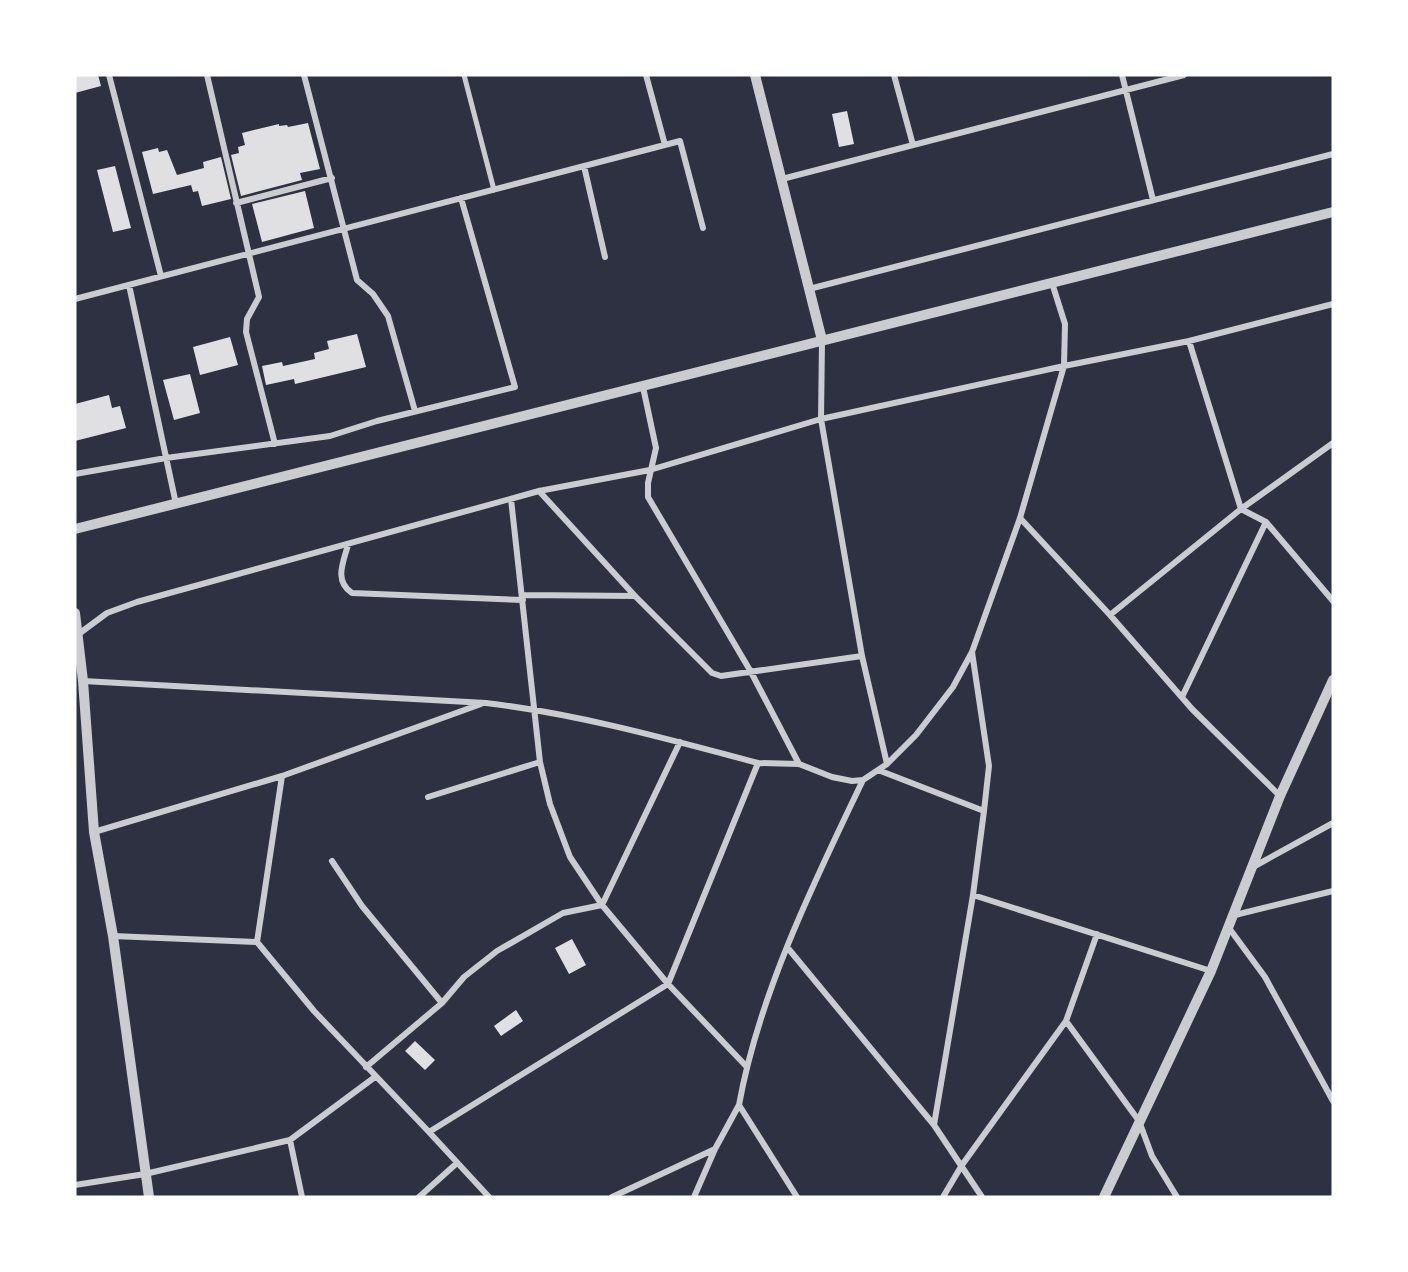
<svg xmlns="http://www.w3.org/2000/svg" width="1408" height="1272" font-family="Lato,sans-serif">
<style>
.building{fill:#e0e0e3}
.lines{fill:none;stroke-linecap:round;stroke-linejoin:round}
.pedestrian{stroke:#caccd0;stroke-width:5}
.minor{stroke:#caccd0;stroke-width:6}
.tertiary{stroke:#caccd0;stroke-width:10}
</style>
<rect width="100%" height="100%" fill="#2d3142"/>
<path class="building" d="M 75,75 L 98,75 L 101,86 L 75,93 Z
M 847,111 L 854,144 L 839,147 L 832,114 Z
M 308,123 L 320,169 L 300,173 L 302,180 L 241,196 L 231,155 L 239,153 L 238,147 L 245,145 L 242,133 L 279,124 L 279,126 L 287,125 L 288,127 Z
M 158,148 L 159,152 L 167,150 L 177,175 L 204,168 L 203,162 L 221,157 L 231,199 L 202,206 L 198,191 L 193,192 L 191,185 L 153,194 L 142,152 Z
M 115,166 L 131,228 L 113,232 L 97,170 Z
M 305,191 L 314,228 L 262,242 L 252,204 Z
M 357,334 L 366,367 L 295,384 L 294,379 L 266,385 L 262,366 L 282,362 L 283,366 L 315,359 L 314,353 L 329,349 L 327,341 Z
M 230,337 L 238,365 L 200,375 L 193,347 Z
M 190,374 L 200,413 L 174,420 L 163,380 Z
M 109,395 L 112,408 L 120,406 L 126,428 L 75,441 L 75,404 Z
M 572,939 L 586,965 L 569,974 L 555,948 Z
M 516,1010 L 523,1021 L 501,1036 L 494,1026 Z
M 415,1041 L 435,1060 L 425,1070 L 405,1051 Z"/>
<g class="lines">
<path class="pedestrian" d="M 464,75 L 494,190"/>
<path class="minor" d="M 109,75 L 161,276
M 207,75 L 259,297 L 247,319 L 246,332 L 275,444
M 304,75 L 357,280 L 373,294 L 388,316 L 415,411
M 646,75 L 665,145
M 894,75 L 913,145
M 1122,75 L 1153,200
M 584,166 L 605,257
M 782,179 L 1184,75
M 236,203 L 332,178
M 129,285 L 176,504
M 809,289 L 1333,154
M 75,299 L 680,141 L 703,228
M 1333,304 L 1189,341 L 1241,509 L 1266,522 L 1333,601
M 822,341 L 821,419 L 862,656 L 887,764
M 643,387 L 656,448 L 648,483 L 648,497 L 751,672 L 799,764
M 75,474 L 166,458 L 330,436 L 377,421 L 515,387 L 461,198
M 539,491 L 635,596 L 712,673 L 721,676 L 862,656
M 511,499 L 540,762 L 550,804 L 570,857 L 602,905 L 668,984 L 746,1066
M 1020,518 L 1110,615 L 1241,509 L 1333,443
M 348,545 C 343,563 334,581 352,593 L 523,600
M 522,595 L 635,596
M 1110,615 L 1192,709 L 1280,796
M 76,636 L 107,613 L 137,602 L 539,491 L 650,470 L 821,419 L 1064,366 L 1065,324 L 1052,283
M 972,652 L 989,766 L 984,811
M 83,681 L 486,703 C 578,714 668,739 758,763
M 1182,697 L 1266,522
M 878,770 L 984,811 L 973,895 L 1211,971
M 282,776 L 257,942 L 314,1011 L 429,1132
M 428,797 L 540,762
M 94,832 L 282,776 L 481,704
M 332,861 L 362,906 L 442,1003
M 1253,867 L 1333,823
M 973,895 L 934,1125 L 982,1197
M 1235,915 L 1333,891
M 1229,928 L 1265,977 L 1333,1101
M 113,936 L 257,942
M 787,947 L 934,1125
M 1066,1021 L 1139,1121 L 1152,1156 L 1177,1197
M 366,1067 L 442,1003 L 464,977 L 497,951 L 563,913 L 602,905 L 680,742
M 290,1140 L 302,1197
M 75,1185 L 145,1174 L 290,1140 L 375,1077
M 419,1197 L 457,1163
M 489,1197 L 429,1132 L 668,984 L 758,763 L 799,764 L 832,777 L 852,781 L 863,780 L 887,764 L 916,735 L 953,687 L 972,652 L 1020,518 L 1064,366 L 1189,341
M 612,1197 L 715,1149
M 694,1197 L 715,1149 L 739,1105
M 797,1197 L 739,1105 C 759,994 814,882 863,780
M 943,1197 L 962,1165 L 1066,1021 L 1097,934"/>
<path class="tertiary" d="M 755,75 L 822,340
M 75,529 L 1333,212
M 75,613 L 83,681 L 94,832 L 113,936 L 149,1197
M 1104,1197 L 1211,971 L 1280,796 L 1333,680"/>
</g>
<rect width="1408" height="1272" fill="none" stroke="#ffffff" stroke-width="153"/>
</svg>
